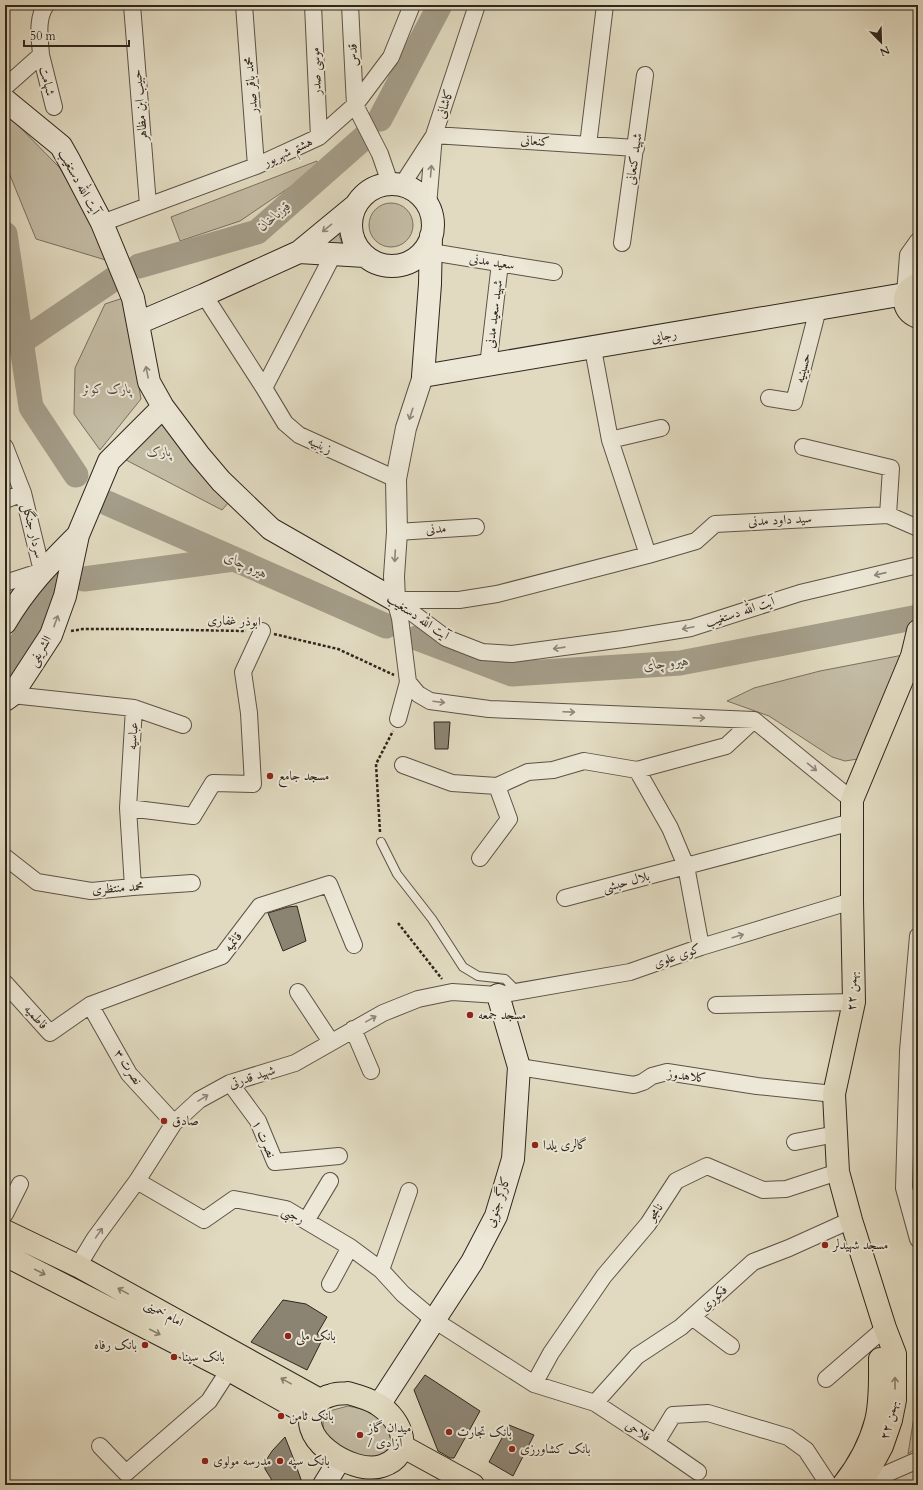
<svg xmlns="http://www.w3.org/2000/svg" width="923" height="1490" font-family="Cardo,Amiri,serif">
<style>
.green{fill:#c3bba4;stroke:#797060}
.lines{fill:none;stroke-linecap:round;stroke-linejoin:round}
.river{stroke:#a49d89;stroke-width:25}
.building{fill:#8c8472;stroke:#2f261d}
.service-casing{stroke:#5c5346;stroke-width:10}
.minor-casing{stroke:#5c5346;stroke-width:18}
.tertiary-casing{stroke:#5c5346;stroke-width:22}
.secondary-casing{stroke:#2f261d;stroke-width:24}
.primary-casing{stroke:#2f261d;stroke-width:24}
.path{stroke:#2f261d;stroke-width:2.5;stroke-dasharray:3 2;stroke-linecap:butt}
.service{stroke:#ece7d6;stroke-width:8}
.minor{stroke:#ece7d6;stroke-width:16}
.tertiary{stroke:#ece7d6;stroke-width:20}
.secondary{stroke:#ece7d6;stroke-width:22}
.primary{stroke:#e1dac0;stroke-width:22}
.oneway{stroke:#8e867a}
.oneway2{stroke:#88806e}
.poi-dot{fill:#8f2418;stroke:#ece7d6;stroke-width:1.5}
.labels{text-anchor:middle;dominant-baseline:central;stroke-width:4;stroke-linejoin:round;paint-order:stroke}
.street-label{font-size:13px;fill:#2f261d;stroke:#ece7d6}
.park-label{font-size:13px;font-style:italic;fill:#544b3f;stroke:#ece7d6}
.poi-label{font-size:13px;fill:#2f261d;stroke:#ece7d6;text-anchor:start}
.water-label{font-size:14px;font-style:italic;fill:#524a3d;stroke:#ece7d6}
</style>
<rect width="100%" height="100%" fill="#e1dac0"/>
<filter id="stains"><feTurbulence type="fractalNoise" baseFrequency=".005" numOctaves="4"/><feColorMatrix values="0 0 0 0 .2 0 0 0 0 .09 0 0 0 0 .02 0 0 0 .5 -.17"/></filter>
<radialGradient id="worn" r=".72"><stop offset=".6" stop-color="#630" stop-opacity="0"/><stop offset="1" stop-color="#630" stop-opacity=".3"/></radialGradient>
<path class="green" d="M 5,112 L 59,167 L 119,264 L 36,239 L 5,163 Z
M 317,161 L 318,168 L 240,221 L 180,241 L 171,217 Z
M369 225a22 22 0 1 1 44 0a22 22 0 1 1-44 0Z
M 338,232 L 342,243 L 322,246 Z
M 126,297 L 127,317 L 141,399 L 100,450 L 74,414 L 75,368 L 105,304 Z
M 161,419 L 229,502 L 222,510 L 126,460 L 128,452 Z
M 903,655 L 858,759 L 845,761 L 832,757 L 769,716 L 727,701 L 754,688 L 820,671 Z
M 916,1404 L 918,1406 L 918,1447 L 908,1454 Z
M 348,1406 C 356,1408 366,1409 374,1414 C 387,1422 403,1445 382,1455 C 364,1463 323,1445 323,1424 C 323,1422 324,1418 325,1415 L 333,1410 Z"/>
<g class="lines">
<path class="river" d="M 380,119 L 440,5
M 5,234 L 31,407 L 76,475
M 139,266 L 257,232 L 367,135
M 21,342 L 124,272
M 107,503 L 386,626
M 84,579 L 234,559
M 417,638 L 512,674 L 680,663 L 918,617
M 5,671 L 54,585"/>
</g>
<path class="building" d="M 434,722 L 450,722 L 448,749 L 435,749 Z
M 297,906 L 306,941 L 283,951 L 268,913 L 288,907 Z
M 283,1300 L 306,1304 L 327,1317 L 317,1334 L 323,1338 L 307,1370 L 251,1342 Z
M 425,1375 L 480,1411 L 454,1458 L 450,1458 L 438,1451 L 414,1390 Z
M 509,1425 L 534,1435 L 513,1476 L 489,1462 Z
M 285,1437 L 294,1460 L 303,1485 L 275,1485 L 265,1469 L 265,1462 L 272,1451 Z"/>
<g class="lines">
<g class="service-casing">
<path id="service" d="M 381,842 L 397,874 L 432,919 L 463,967 L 478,976 L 505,979 L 518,992"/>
</g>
<g class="minor-casing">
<path id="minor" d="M 132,5 L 148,205
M 244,5 L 256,166
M 313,5 L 319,137
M 350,5 L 355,105 L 380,154 L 390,183
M 41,55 C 40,39 36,19 46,5
M 5,87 L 41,55 L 54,107
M 434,135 L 636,148
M 588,145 L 605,5
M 402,185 L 433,137
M 428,206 L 434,135 L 477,5
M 102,223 L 256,166 L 319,137 L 355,105 L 391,57 L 412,5
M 622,243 L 645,75
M 431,252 L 554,272
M 905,294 L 908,255 L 918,241
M 204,295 L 264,388 L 334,253
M 593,349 L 610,440 L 648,555
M 488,366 L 500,263
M 264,388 L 285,423 L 299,435 L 396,479
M 769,398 L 794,402 L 818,309
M 610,440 L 661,428
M 5,447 L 23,493 L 42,571 L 5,583
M 803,447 L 891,468 L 888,515
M 5,500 L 23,493
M 397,532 L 476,527
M 395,600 L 446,638 L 482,652 L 512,654 L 623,639 L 691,628 L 800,593 L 918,565
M 395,600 L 459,600 L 497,594 L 648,555 L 696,541 L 715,524 L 888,515 L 918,528
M 395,600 L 400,618 L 408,682 L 398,719
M 408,682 L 418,694 L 430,701 L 489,709 L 754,720 L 852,800
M 12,695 L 134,708 L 128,808 L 133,887
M 134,708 L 183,725
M 403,765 L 452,783 L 497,786 L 528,772 L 553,770 L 584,761 L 637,770
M 128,808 L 193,816 L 213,783 L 253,784 L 249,713 L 243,672 L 262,631
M 5,857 L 37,882 L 91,891 L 133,887 L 192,883
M 480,858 L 509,819 L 497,786
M 565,898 L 686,866 L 670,828 L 637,770 L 726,746 L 754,720
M 918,936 L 908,1051 L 904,1188 L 918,1239
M 701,947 L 686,866 L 852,822
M 5,983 L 50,1033 L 90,1005 L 222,956 L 260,906 L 329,884 L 354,945
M 298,992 L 331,1042
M 90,1005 L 129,1074 L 174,1123
M 716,1005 L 854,1002
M 353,1029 L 371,1071
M 519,1067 L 634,1085 L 643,1082 L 652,1076 L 667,1072 L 757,1086 L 834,1094
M 230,1083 L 258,1121 L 275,1162 L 339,1156
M 795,1142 L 836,1134
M 137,1181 L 204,1220 L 234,1199 L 286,1209 L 350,1247 L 381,1270 L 403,1294 L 434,1320 L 534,1384 L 595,1403 L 656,1443 L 673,1415 L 708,1413 L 788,1437 L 806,1450 L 827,1482
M 5,1214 L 20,1184
M 306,1221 L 330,1181
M 78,1266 L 95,1238 L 137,1181 L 174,1123 L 199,1100 L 230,1083 L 295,1063 L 383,1013 L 418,999 L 452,992 L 498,995 L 630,972 L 701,947 L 852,901
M 381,1270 L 409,1191
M 330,1284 L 350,1247
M 692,1317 L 731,1346
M 826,1379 L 885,1328
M 534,1384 L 551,1353 L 604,1276 L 648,1224 L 676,1181 L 707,1166 L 763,1190 L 786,1189 L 838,1172
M 595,1403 L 637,1356 L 681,1327 L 753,1262 L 789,1248 L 851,1220
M 656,1443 L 698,1472
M 100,1446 L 126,1473 L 209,1401 L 229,1370
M 861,1485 L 918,1460"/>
</g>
<g class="tertiary-casing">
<path id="tertiary" d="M 395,600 L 394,576 L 397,532 L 396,479 L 406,428 L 423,376"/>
</g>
<g class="secondary-casing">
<path id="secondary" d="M 5,100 L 61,146 L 70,162 L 102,223 L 133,298 L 149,382 L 163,407 L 199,455 L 221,481 L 271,529 L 395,600
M351 225a41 41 0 1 1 82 0a41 41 0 1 1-82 0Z
M 431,236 L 430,284 L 423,376 L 905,294
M 299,252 L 365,256
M 138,323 L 204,295 L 299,252 L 356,205
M 5,623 C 26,587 49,564 78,535
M 5,700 L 12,695 L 51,635 L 65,596 L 78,535 L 109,461 L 163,407
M 379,1405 L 472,1262 L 496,1216 L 513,1159 L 519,1067 L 498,995
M 324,1485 L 340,1459"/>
</g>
<g class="primary-casing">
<path id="primary" d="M 918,284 C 901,290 900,311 918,317
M 5,1231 L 78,1266 L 320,1400
M 5,1255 L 229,1370 L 311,1416
M 348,1393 C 359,1396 370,1399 379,1405 C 402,1420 416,1455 382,1466 C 352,1476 289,1435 317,1404 C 321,1399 327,1396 332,1395 C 337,1393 343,1394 348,1393 Z
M 402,1446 L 473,1485
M 843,1485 C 858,1466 870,1444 876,1421 C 881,1401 880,1379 880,1359
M 861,1485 L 882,1446 L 891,1420 L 895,1400 L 895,1354 L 885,1328 L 851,1220 L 838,1172 L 834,1094 L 854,1002 L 852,901 L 852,800 L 912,656 L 918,631"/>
</g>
<path class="path" d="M 71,631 L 83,629 L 130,629 L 246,631
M 274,634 L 338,649 L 394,675
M 380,832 L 376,764 L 393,731
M 398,923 L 442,979"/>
<use href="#service" class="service"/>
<use href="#minor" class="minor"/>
<use href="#tertiary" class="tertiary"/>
<use href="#secondary" class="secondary"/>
<use href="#primary" class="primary"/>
</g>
<defs><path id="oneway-shaft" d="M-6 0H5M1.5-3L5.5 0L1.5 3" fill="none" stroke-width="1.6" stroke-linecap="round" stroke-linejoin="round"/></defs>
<g class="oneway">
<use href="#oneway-shaft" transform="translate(431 171) rotate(-85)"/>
<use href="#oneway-shaft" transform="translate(327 228) rotate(141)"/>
<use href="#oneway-shaft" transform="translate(147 372) rotate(-101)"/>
<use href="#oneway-shaft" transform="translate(411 414) rotate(108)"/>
<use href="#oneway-shaft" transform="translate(395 556) rotate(93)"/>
<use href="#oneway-shaft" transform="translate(880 574) rotate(167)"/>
<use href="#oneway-shaft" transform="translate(56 621) rotate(-70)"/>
<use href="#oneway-shaft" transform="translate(688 628) rotate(168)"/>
<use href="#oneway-shaft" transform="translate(559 648) rotate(172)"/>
<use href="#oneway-shaft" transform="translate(439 702) rotate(7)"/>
<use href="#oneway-shaft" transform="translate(569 712) rotate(2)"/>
<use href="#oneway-shaft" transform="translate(699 718) rotate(2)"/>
<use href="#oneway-shaft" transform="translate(812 767) rotate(39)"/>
<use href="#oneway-shaft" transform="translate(738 936) rotate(-17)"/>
<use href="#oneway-shaft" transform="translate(371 1019) rotate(-29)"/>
<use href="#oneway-shaft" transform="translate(203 1098) rotate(-32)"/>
<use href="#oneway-shaft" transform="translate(99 1233) rotate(-55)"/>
</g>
<g class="oneway2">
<use href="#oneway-shaft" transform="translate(40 1272) rotate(27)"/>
<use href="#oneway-shaft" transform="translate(123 1291) rotate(-151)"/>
<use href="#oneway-shaft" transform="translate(155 1332) rotate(27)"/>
<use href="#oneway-shaft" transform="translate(286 1381) rotate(-151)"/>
<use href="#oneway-shaft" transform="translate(895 1383) rotate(-90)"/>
</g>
<g class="poi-dot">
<circle cx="270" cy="776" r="4"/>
<circle cx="470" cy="1015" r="4"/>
<circle cx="164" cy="1121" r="4"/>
<circle cx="535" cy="1145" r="4"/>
<circle cx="825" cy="1245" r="4"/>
<circle cx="288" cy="1336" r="4"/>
<circle cx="145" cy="1345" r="4"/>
<circle cx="174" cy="1357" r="4"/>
<circle cx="281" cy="1416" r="4"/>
<circle cx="449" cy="1432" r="4"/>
<circle cx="360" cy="1435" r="4"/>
<circle cx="512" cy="1449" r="4"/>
<circle cx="205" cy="1461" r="4"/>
<circle cx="280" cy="1461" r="4"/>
</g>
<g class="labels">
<g class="street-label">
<text transform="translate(353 55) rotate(-92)">قدس</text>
<text transform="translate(316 71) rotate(-92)">موسی صدر</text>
<text transform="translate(47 81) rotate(76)">شهامت</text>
<text transform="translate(251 85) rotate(-95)">محمد باقر صدر</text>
<text transform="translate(445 104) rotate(-72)">کاشانی</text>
<text transform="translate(140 105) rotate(-95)">حبیب ابن مظاهر</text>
<text transform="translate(535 141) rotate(4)">کنعانی</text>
<text transform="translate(288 152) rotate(-25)">هشتم شهریور</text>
<text transform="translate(634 159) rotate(-82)">شهید کنعانی</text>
<text transform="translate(79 182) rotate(61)">آیت الله دستغیب</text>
<text transform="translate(492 262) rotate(9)">سعید مدنی</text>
<text transform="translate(494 314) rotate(-83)">شهید سعید مدنی</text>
<text transform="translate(664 336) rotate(-10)">رجایی</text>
<text transform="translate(803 368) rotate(-75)">حسینیه</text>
<text transform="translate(320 445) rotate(25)">زینبیه</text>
<text transform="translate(780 520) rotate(-3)">سید داود مدنی</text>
<text transform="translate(436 529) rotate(-4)">مدنی</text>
<text transform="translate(33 531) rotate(76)">سردار جنگل</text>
<text transform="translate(740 612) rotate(-18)">آیت الله دستغیب</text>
<text transform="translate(418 617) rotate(34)">آیت الله دستغیب</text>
<text transform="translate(234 621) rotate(2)">ابوذر غفاری</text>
<text transform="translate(40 651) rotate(-59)">الشریفی</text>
<text transform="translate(133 736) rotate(-86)">عباسیه</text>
<text transform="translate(626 882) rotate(-15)">بلال حبشی</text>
<text transform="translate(118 888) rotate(-4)">محمد منتظری</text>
<text transform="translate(233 942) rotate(-52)">قائمیه</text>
<text transform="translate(677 956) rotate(-19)">کوی علوی</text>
<text transform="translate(852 991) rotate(-88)">۲۲ بهمن</text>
<text transform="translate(36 1017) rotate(48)">فاطمیه</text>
<text transform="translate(128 1067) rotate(56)">نصرت ۳</text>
<text transform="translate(687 1076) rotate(7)">کلاهدوز</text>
<text transform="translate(252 1077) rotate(-18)">شهید قدرتی</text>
<text transform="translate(264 1139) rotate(66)">نصرت ۱</text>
<text transform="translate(498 1202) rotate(-71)">کارگر جنوبی</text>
<text transform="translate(655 1212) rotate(-56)">نامجو</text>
<text transform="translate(293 1215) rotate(26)">رجبی</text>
<text transform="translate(714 1298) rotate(-42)">فکوری</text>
<text transform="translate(164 1313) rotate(29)">امام خمینی</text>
<text transform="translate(889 1420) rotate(-76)">۲۲ بهمن</text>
<text transform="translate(638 1431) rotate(33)">فلاحی</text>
</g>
<g class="park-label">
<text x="107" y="389">پارک کوثر</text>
<text x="159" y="452">پارک</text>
</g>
<g class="poi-label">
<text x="278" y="776">مسجد جامع</text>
<text x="478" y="1015">مسجد جمعه</text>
<text x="172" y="1121">صادق</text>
<text x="543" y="1145">گالری یلدا</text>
<text x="833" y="1245">مسجد شهیدلر</text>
<text x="296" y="1336">بانک ملی</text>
<text x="137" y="1345" text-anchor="end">بانک رفاه</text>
<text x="182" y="1357">بانک سینا</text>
<text x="289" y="1416">بانک ثامن</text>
<text x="368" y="1428">میدان گاز<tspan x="368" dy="15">/ آزادی</tspan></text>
<text x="457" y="1432">بانک تجارت</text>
<text x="520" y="1449">بانک کشاورزی</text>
<text x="213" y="1461">مدرسه مولوی</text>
<text x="288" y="1461">بانک سپه</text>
</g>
<g class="water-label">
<text transform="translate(274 216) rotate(-40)">قیزباخان</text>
<text transform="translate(246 565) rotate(24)">هیرو چای</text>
<text transform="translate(666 663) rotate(-6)">هیرو چای</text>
</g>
</g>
<rect width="923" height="1490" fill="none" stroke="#e1dac0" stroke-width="20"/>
<rect x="6" y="6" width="911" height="1478" fill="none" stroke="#2f261d" stroke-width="2"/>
<rect x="10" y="10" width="903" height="1470" fill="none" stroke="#2f261d"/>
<g transform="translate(881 42) rotate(157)" stroke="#ece7d6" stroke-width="3" paint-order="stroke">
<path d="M0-3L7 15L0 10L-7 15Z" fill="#2f261d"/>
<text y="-6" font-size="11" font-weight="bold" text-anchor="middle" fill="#2f261d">N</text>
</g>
<path d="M24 40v6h105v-6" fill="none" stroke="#2f261d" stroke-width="2"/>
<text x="30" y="40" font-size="12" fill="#2f261d" stroke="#ece7d6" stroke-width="3" paint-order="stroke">50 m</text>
<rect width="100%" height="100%" filter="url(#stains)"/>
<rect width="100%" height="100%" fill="url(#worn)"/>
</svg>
